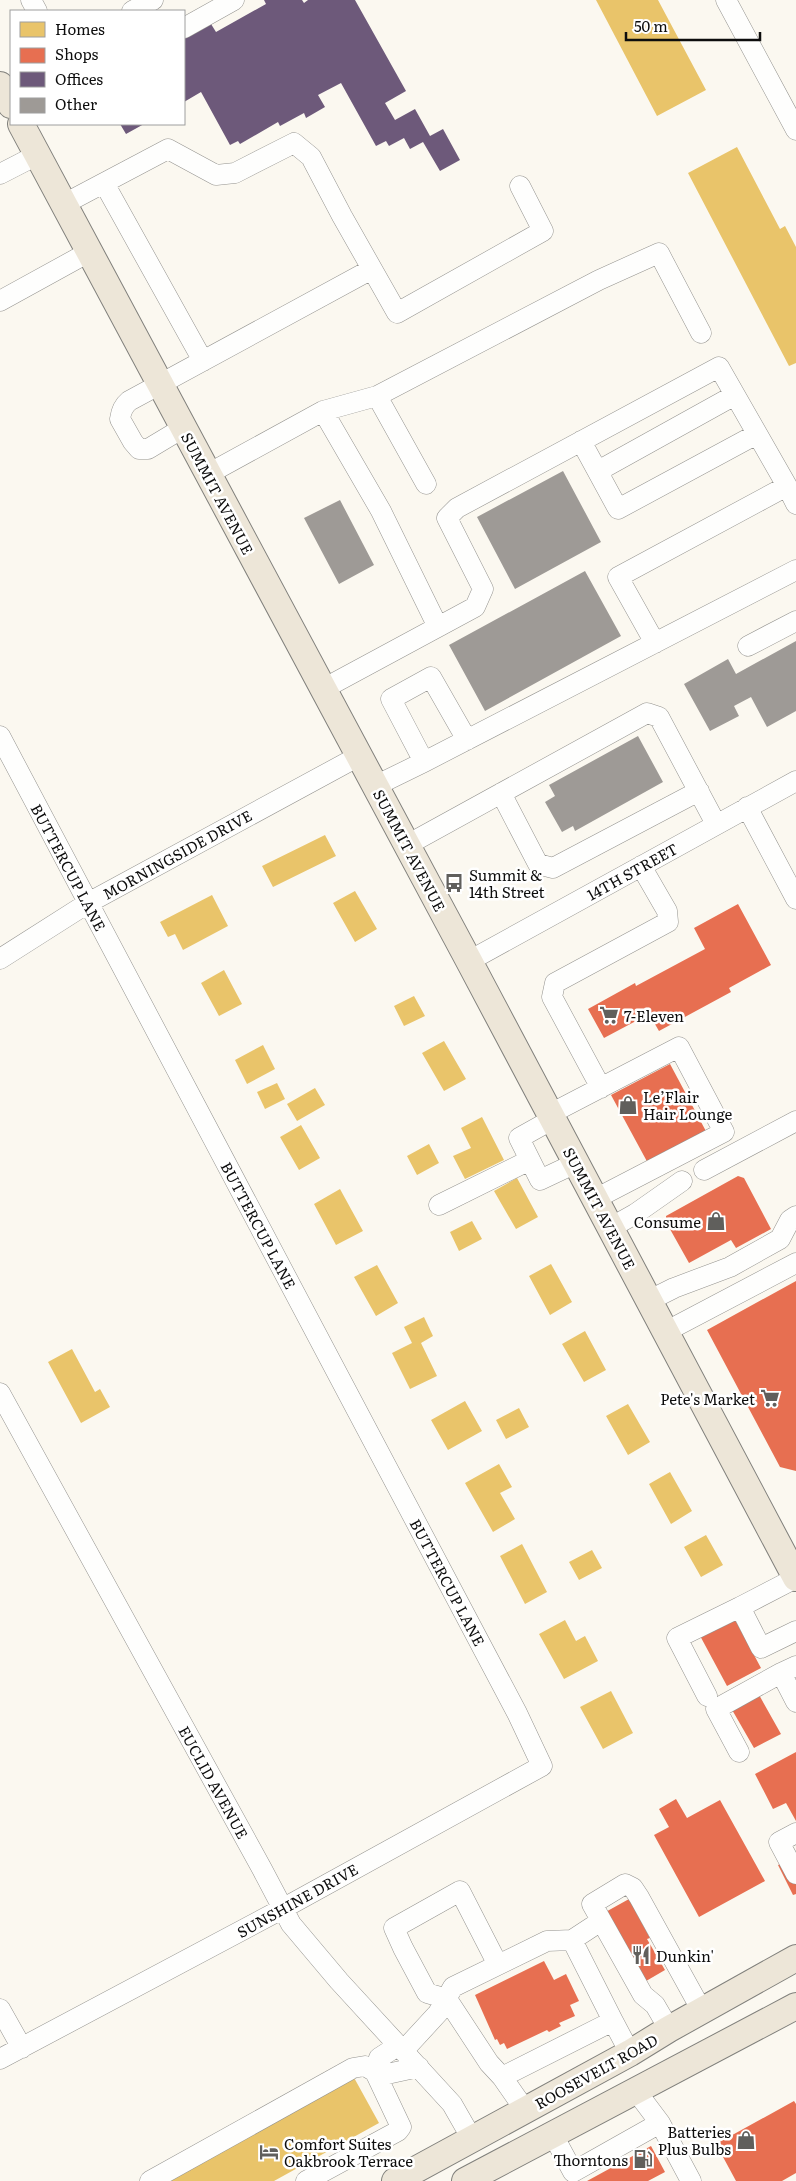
<svg xmlns="http://www.w3.org/2000/svg" width="796" height="2181" font-family="Literata,serif">
<style>
.homes{fill:#e9c46a}
.shops{fill:#e76f51}
.offices{fill:#6d597a}
.building{fill:#9e9a96}
.lines{fill:none;stroke-linecap:round;stroke-linejoin:round}
.minor-casing{stroke:#94938f;stroke-width:21}
.major-casing{stroke:#81807c;stroke-width:28}
.minor{stroke:#fefefd;stroke-width:20}
.major{stroke:#ede6d8;stroke-width:26}
.labels{text-anchor:middle;dominant-baseline:central;stroke-width:5;stroke-linejoin:round;paint-order:stroke}
.street-label{font-size:15px;fill:#0d0d0d;stroke:#fff}
.poi-label{font-size:15px;fill:#0d0d0d;stroke:#fff;text-anchor:start}
</style>
<rect width="100%" height="100%" fill="#fbf8f0"/>
<path class="homes" d="M 596,0 L 658,0 L 706,90 L 657,116 Z
M 737,147 L 780,229 L 785,226 L 796,247 L 796,363 L 789,366 L 688,173 Z
M 325,835 L 336,856 L 273,887 L 262,866 Z
M 355,891 L 377,929 L 355,942 L 333,903 Z
M 212,895 L 228,926 L 183,950 L 175,934 L 168,937 L 160,922 Z
M 224,970 L 242,1004 L 219,1016 L 201,983 Z
M 414,996 L 425,1016 L 404,1026 L 394,1006 Z
M 444,1041 L 466,1079 L 444,1091 L 422,1053 Z
M 263,1045 L 275,1069 L 247,1084 L 235,1060 Z
M 277,1083 L 285,1099 L 265,1109 L 257,1092 Z
M 315,1088 L 325,1105 L 297,1121 L 287,1104 Z
M 482,1117 L 504,1160 L 465,1179 L 453,1156 L 471,1148 L 461,1128 Z
M 301,1125 L 320,1158 L 299,1170 L 280,1137 Z
M 429,1144 L 439,1163 L 417,1175 L 407,1156 Z
M 517,1178 L 538,1217 L 516,1229 L 494,1191 Z
M 340,1189 L 363,1231 L 336,1245 L 314,1204 Z
M 472,1221 L 482,1239 L 459,1251 L 450,1232 Z
M 551,1264 L 572,1302 L 550,1315 L 529,1276 Z
M 377,1265 L 398,1303 L 376,1316 L 354,1277 Z
M 424,1317 L 433,1336 L 421,1343 L 437,1376 L 410,1389 L 392,1353 L 412,1343 L 404,1327 Z
M 585,1331 L 606,1370 L 584,1382 L 562,1344 Z
M 72,1349 L 95,1392 L 100,1389 L 110,1407 L 81,1423 L 48,1362 Z
M 465,1401 L 482,1431 L 448,1450 L 431,1420 Z
M 628,1404 L 650,1442 L 628,1455 L 606,1416 Z
M 519,1408 L 529,1427 L 506,1439 L 496,1420 Z
M 499,1464 L 512,1487 L 500,1493 L 515,1519 L 493,1532 L 465,1483 Z
M 670,1472 L 692,1511 L 671,1524 L 649,1484 Z
M 706,1535 L 723,1565 L 701,1577 L 684,1547 Z
M 522,1544 L 547,1592 L 525,1604 L 500,1556 Z
M 592,1550 L 602,1568 L 579,1580 L 569,1562 Z
M 565,1620 L 576,1641 L 585,1636 L 598,1661 L 564,1679 L 539,1634 Z
M 611,1691 L 633,1733 L 603,1749 L 580,1707 Z
M 352,2074 L 379,2123 L 274,2181 L 160,2181 Z"/>
<path class="shops" d="M 738,904 L 771,965 L 729,988 L 731,992 L 659,1031 L 649,1014 L 604,1038 L 588,1009 L 635,983 L 636,986 L 705,949 L 694,928 Z
M 670,1064 L 708,1135 L 650,1167 L 611,1095 Z
M 738,1176 L 744,1178 L 771,1229 L 736,1248 L 731,1240 L 689,1263 L 666,1222 L 666,1216 Z
M 796,1281 L 796,1471 L 780,1467 L 707,1330 Z
M 732,1614 L 761,1668 L 727,1686 L 698,1632 Z
M 758,1693 L 781,1734 L 754,1748 L 731,1708 Z
M 796,1752 L 796,1821 L 786,1803 L 773,1809 L 755,1774 Z
M 676,1799 L 687,1818 L 720,1800 L 765,1881 L 699,1917 L 654,1835 L 669,1827 L 659,1809 Z
M 796,1855 L 796,1894 L 793,1895 L 778,1865 Z
M 629,1899 L 650,1938 L 647,1939 L 665,1970 L 641,1984 L 602,1914 Z
M 544,1961 L 554,1980 L 566,1974 L 579,2001 L 570,2005 L 575,2016 L 559,2023 L 561,2026 L 549,2032 L 547,2030 L 507,2049 L 504,2043 L 500,2045 L 497,2039 L 495,2040 L 475,1995 Z
M 794,2101 L 796,2104 L 796,2173 L 782,2181 L 736,2181 L 716,2144 Z
M 651,2146 L 665,2172 L 648,2181 L 587,2181 Z"/>
<path class="offices" d="M 264,0 L 302,0 L 304,3 L 308,0 L 355,0 L 406,91 L 385,103 L 395,120 L 415,109 L 430,136 L 443,129 L 460,160 L 440,171 L 423,142 L 410,149 L 404,138 L 389,146 L 386,141 L 376,146 L 341,83 L 318,95 L 325,107 L 306,118 L 304,113 L 280,126 L 278,122 L 240,144 L 238,141 L 230,145 L 201,92 L 184,102 L 184,39 L 211,24 L 216,32 L 266,4 Z
M 120,124 L 144,124 L 126,134 Z"/>
<path class="building" d="M 563,471 L 601,542 L 515,589 L 477,517 Z
M 340,500 L 374,565 L 339,584 L 304,518 Z
M 585,571 L 621,636 L 485,711 L 449,645 Z
M 796,641 L 796,711 L 767,727 L 751,697 L 734,706 L 739,716 L 710,731 L 684,684 L 728,659 L 736,674 Z
M 638,736 L 663,782 L 575,831 L 573,826 L 562,832 L 545,802 L 555,796 L 549,785 Z"/>
<g class="lines">
<g class="minor-casing">
<path id="minor" d="M 31,0 L 37,11
M 726,0 L 796,130
M 132,11 L 153,0
M 184,28 L 234,0
M 0,174 L 37,155
M 104,183 L 203,361
M 64,204 L 168,149 L 216,175 L 235,173 L 294,143 L 311,157 L 342,216 L 397,313 L 543,231 L 520,186
M 0,301 L 89,252
M 377,396 L 426,484
M 323,411 L 381,511 L 438,627
M 183,428 L 148,449 L 139,449 L 133,442 L 120,419 C 121,411 123,406 129,401 L 372,269
M 581,441 L 618,509 L 757,434
M 598,471 L 735,395
M 208,474 L 323,411 L 377,396 L 599,280 L 659,253 L 701,333
M 655,643 L 618,577 L 787,486 L 796,504
M 748,646 L 796,621
M 323,689 L 475,607 L 483,589 L 447,518 L 457,508 L 719,367 L 787,486
M 0,736 L 517,1713 L 542,1766 L 282,1909 L 0,2059
M 424,762 L 391,699 L 431,677 L 467,740
M 375,786 L 424,762 L 796,570
M 501,793 L 538,864 L 553,868 L 699,791
M 747,807 L 796,899
M 407,845 L 647,713 L 659,717 L 716,824
M 0,959 L 88,903 L 359,756
M 469,961 L 796,781
M 601,1088 L 552,997 L 555,983 L 668,922 L 667,911 L 641,866
M 550,1114 L 679,1047 L 724,1132 L 595,1199
M 553,1119 L 519,1138 L 540,1180 L 576,1163
M 704,1170 L 796,1121
M 439,1205 L 530,1160
M 610,1228 L 635,1214 L 682,1181
M 648,1301 L 674,1288 L 730,1267 L 780,1239 L 790,1220 L 796,1216
M 665,1332 L 796,1263
M 0,1393 L 262,1869 L 291,1924 L 339,1981 L 452,2104 L 472,2139
M 796,1578 L 740,1607 L 761,1648 L 796,1631
M 796,1666 L 781,1673 L 796,1702
M 707,1696 L 677,1638 L 740,1607
M 739,1752 L 716,1709 L 781,1673
M 796,1833 L 779,1842 L 796,1874
M 572,1940 L 613,2021
M 498,1965 L 460,1891 L 394,1928 L 403,1948 L 427,1993 L 447,1999 L 489,2063 L 502,2077 L 525,2110
M 0,2009 L 22,2048
M 669,2029 L 655,2005 L 643,1995 L 592,1904 L 625,1884 L 633,1888 L 639,1897 L 702,2011
M 399,2045 L 379,2058 L 375,2072 L 387,2074 L 419,2067
M 404,2050 L 438,2013 L 453,1987 L 547,1941 L 572,1940 L 601,1921
M 502,2077 L 613,2021 L 630,2053
M 636,2091 L 660,2123 L 691,2181
M 553,2135 L 573,2172 L 660,2123
M 150,2181 L 353,2068 L 365,2066 L 375,2072 L 401,2127 L 398,2131 L 306,2181"/>
</g>
<g class="major-casing">
<path id="major" d="M 0,85 L 11,105
M 21,124 L 469,961 L 796,1578
M 395,2181 L 630,2053 L 669,2029 L 796,1958
M 465,2181 L 796,2006"/>
</g>
<use href="#minor" class="minor"/>
<use href="#major" class="major"/>
</g>
<defs>
<g id="bus-bare" transform="scale(1.5)"><path d="M-5-6H5V4H4V6H2V4H-2V6H-4V4H-5ZM-3.5-4V0h7V-4ZM-3.5 1.2v1.5H-2V1.2ZM2 1.2v1.5H3.5V1.2Z" fill="#605f5c" stroke="#fff" stroke-width="2.5" paint-order="stroke"/></g>
<g id="supermarket-bare" transform="scale(1.5)"><path d="M-6-5.5h2.5l.6 2H6L4.5 2H-2.5L-4.4-4H-6ZM-1.5 3.2a1.3 1.3 0 1 0 .1 0ZM3 3.2a1.3 1.3 0 1 0 .1 0Z" fill="#605f5c" stroke="#fff" stroke-width="2.5" paint-order="stroke"/></g>
<g id="shop-bare" transform="scale(1.5)"><path d="M-5-2.5h2.3a2.7 3.5 0 0 1 5.4 0H5L5.5 6h-11ZM-1.5-2.5h3a1.5 2.3 0 0 0-3 0Z" fill="#605f5c" stroke="#fff" stroke-width="2.5" paint-order="stroke"/></g>
<g id="restaurant-bare" transform="scale(1.5)"><path d="M-5-6h1v4h1v-4h1v4h1v-4h1v5L-1.5 .5V6h-2V.5L-5-1ZM5-6V6H3V1.5H1.5Q1.5-4 5-6Z" fill="#605f5c" stroke="#fff" stroke-width="2.5" paint-order="stroke"/></g>
<g id="hotel-bare" transform="scale(1.5)"><path d="M-6-4.5h1.5V1H6V5H4.5V3h-9V5H-6ZM-4 0a1.8 1.8 0 1 1 3.6 0ZM.5 0V-2.5h3Q6-2.5 6 0Z" fill="#605f5c" stroke="#fff" stroke-width="2.5" paint-order="stroke"/></g>
<g id="fuel-bare" transform="scale(1.5)"><path d="M-5.5-6h7V0h2V4h1.3V-2.5L3-4.5l.8-.8L6-3V5H2.5V1h-1V6h-7ZM-4.2-4.7v3.2H.2V-4.7Z" fill="#605f5c" stroke="#fff" stroke-width="2.5" paint-order="stroke"/></g>
</defs>
<g fill-rule="evenodd">
<use href="#bus-bare" x="454" y="883"/>
<use href="#supermarket-bare" x="609" y="1015"/>
<use href="#shop-bare" x="628" y="1105"/>
<use href="#shop-bare" x="716" y="1221"/>
<use href="#supermarket-bare" x="770" y="1398"/>
<use href="#restaurant-bare" x="641" y="1955"/>
<use href="#shop-bare" x="746" y="2140"/>
<use href="#hotel-bare" x="269" y="2152"/>
<use href="#fuel-bare" x="643" y="2159"/>
</g>
<g class="labels">
<g class="street-label">
<text transform="translate(218 493) rotate(62)">SUMMIT AVENUE</text>
<text transform="translate(410 850) rotate(62)">SUMMIT AVENUE</text>
<text transform="translate(177 854) rotate(-29)">MORNINGSIDE DRIVE</text>
<text transform="translate(69 867) rotate(62)">BUTTERCUP LANE</text>
<text transform="translate(632 871) rotate(-29)">14TH STREET</text>
<text transform="translate(600 1208) rotate(62)">SUMMIT AVENUE</text>
<text transform="translate(259 1225) rotate(62)">BUTTERCUP LANE</text>
<text transform="translate(448 1582) rotate(62)">BUTTERCUP LANE</text>
<text transform="translate(214 1782) rotate(61)">EUCLID AVENUE</text>
<text transform="translate(297 1900) rotate(-29)">SUNSHINE DRIVE</text>
<text transform="translate(596 2071) rotate(-29)">ROOSEVELT ROAD</text>
</g>
<g class="poi-label">
<text x="469" y="874">Summit &amp;<tspan x="469" dy="17">14th Street</tspan></text>
<text x="624" y="1015">7-Eleven</text>
<text x="643" y="1096">Le’Flair<tspan x="643" dy="17">Hair Lounge</tspan></text>
<text x="701" y="1221" text-anchor="end">Consume</text>
<text x="755" y="1398" text-anchor="end">Pete's Market</text>
<text x="656" y="1955">Dunkin'</text>
<text x="731" y="2131" text-anchor="end">Batteries<tspan x="731" dy="17">Plus Bulbs</tspan></text>
<text x="284" y="2143">Comfort Suites<tspan x="284" dy="17">Oakbrook Terrace</tspan></text>
<text x="628" y="2159" text-anchor="end">Thorntons</text>
</g>
</g>
<rect x="10" y="10" width="175" height="115" fill="#ffffff" stroke="#9e9e9e"/>
<rect x="20" y="22" width="25" height="15" fill="#e9c46a" stroke="#9e9e9e"/>
<text x="55" y="35" font-size="15" fill="#0d0d0d">Homes</text>
<rect x="20" y="48" width="25" height="15" fill="#e76f51" stroke="#9e9e9e"/>
<text x="55" y="60" font-size="15" fill="#0d0d0d">Shops</text>
<rect x="20" y="72" width="25" height="15" fill="#6d597a" stroke="#9e9e9e"/>
<text x="55" y="85" font-size="15" fill="#0d0d0d">Offices</text>
<rect x="20" y="98" width="25" height="15" fill="#9e9a96" stroke="#9e9e9e"/>
<text x="55" y="110" font-size="15" fill="#0d0d0d">Other</text>
<path d="M626 32v8h134v-8" fill="none" stroke="#0d0d0d" stroke-width="2.5"/>
<text x="634" y="32" font-size="15" fill="#0d0d0d" stroke="#ffffff" stroke-width="4" paint-order="stroke">50 m</text>
</svg>
